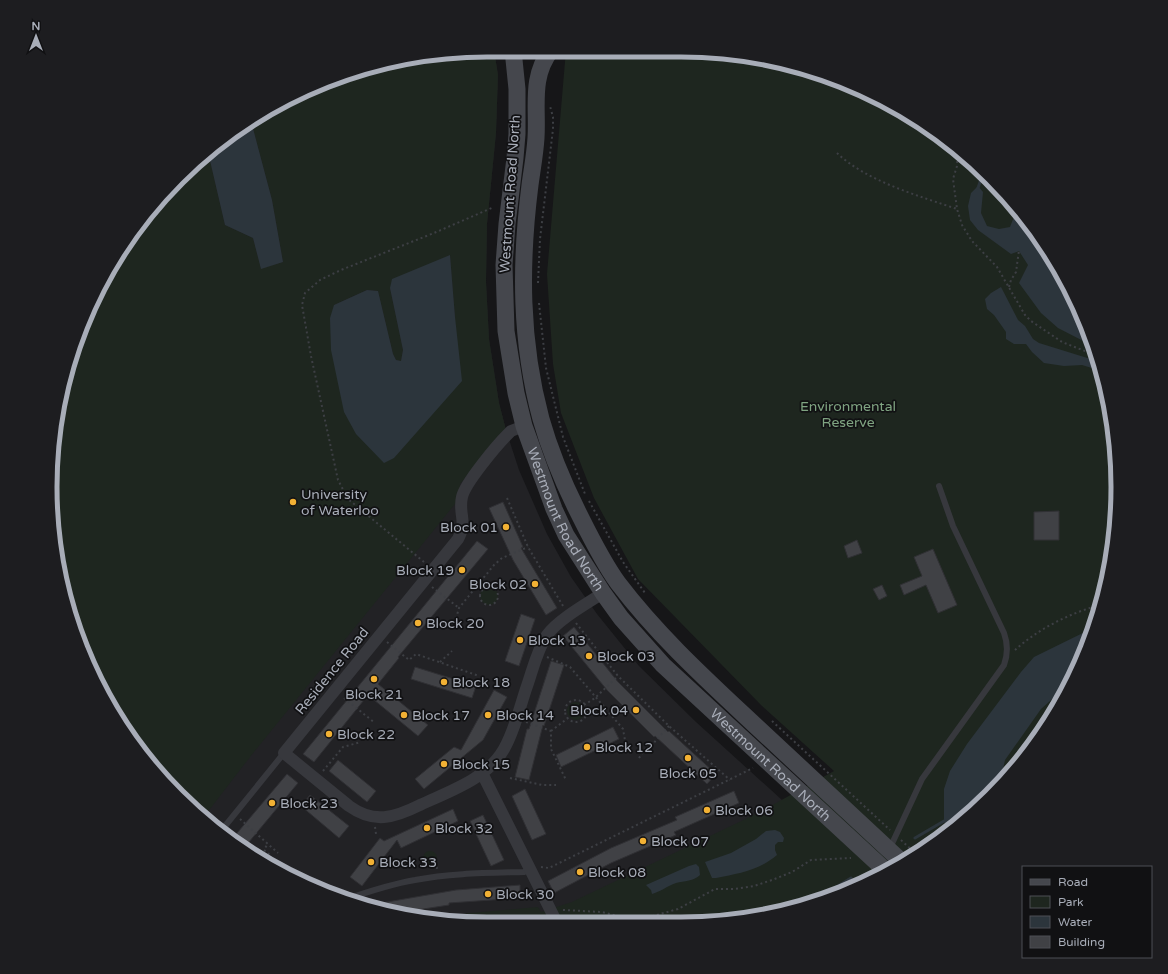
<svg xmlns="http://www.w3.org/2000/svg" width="1168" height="974" font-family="'Varela Round',sans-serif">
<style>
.built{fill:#222225}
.green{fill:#1e261f;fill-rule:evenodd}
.water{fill:#2c353c}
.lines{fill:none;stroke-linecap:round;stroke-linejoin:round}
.stream{stroke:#2c353c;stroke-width:3}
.building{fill:#404145;stroke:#303034}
.path{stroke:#3d3f44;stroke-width:2;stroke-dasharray:2 3;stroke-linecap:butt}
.lane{stroke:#37383d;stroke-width:6}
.street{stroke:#37383d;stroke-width:12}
.secondary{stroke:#45474d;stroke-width:17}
.poi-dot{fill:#f2b134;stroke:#111113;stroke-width:1.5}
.labels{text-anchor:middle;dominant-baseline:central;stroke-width:3.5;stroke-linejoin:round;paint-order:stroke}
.street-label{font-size:14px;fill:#a8adb8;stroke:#111113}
.park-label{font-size:14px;fill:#7fa381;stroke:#111113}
.poi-label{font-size:14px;fill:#a8adb8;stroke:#111113;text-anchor:start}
.rim{fill:none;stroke:#a8adb8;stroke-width:5}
</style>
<rect width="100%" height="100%" fill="#161618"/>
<path class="built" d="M 487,50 L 494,50 L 498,75 L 496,133 L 487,224 L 486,282 L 489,339 L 499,403 L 506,430 L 519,470 L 547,534 L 571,577 L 597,614 L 639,666 L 696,722 L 782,800 L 848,891 L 766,916 L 681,924 L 458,923 L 347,901 L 269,866 L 199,815 L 124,730 L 83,654 L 58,572 L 51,458 L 73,346 L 124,244 L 199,159 L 269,108 L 374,65 Z"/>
<path class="green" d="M 487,50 L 494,50 L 498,75 L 496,133 L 487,224 L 486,282 L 489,339 L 499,403 L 506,430 L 460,484 L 459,499 L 250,757 L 203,818 L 199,815 L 124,730 L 83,654 L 58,572 L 51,458 L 73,346 L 124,244 L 199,159 L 208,152 L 225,225 L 253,238 L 261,268 L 283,262 L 272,200 L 251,121 L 269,108 L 374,65 ZM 450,255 L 455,317 L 394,458 L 334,305 L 367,290 L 378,291 L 393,354 L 396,360 L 401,361 L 403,350 L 390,288 Z
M 566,50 L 710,51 L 794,65 L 848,83 L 924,124 L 990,178 L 1044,244 L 1085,320 L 1110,402 L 1118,487 L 1110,572 L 1085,654 L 1044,730 L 990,796 L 924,850 L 848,891 L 766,916 L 681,924 L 458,923 L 434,918 L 470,913 L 538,907 L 541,912 L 572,902 L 756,814 L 834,771 L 761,705 L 638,579 L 594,498 L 561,413 L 553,364 L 547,274 Z
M480 596a9 9 0 1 1 18 0a9 9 0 1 1-18 0Z
M567 711a9 9 0 1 1 18 0a9 9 0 1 1-18 0Z
M423 858a7 7 0 1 1 14 0a7 7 0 1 1-14 0Z"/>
<path class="water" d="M 251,121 L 272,200 L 283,262 L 261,269 L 253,238 L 225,225 L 208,152 Z
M 978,186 L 983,192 L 981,213 L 987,226 L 999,229 L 1010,227 L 1015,214 L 1019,213 L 1044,244 L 1085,320 L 1093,346 L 1058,328 L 1041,313 L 1019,283 L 1028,265 L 1019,251 L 1011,254 L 978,230 L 970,220 L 968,206 L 971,193 Z
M 450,255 L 455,317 L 462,381 L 394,458 L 384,463 L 356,434 L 344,412 L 331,350 L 330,318 L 334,305 L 367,290 L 378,291 L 393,354 L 396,360 L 401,361 L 403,350 L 390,288 L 392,279 Z
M 1001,287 L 1018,320 L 1025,326 L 1033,339 L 1039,343 L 1097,361 L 1102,377 L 1095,369 L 1082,365 L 1064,366 L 1044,363 L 1032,352 L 1026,344 L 1014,344 L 1006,339 L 1006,332 L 994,315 L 987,309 L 985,299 L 991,293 Z
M 1093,628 L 1085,654 L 1068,685 L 1041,709 L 1005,760 L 1000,783 L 990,796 L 948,831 L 944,821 L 944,789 L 950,771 L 967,744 L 1021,672 L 1034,657 Z
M 775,830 L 780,832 L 784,838 L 783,842 L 778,842 L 775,845 L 775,850 L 777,855 C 758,871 739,873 716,878 L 712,878 L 705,862 L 731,853 L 756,839 L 766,831 Z
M 696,864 L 699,867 L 700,875 C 694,881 684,881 676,883 C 667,886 660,892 652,894 L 651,890 L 646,885 L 689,866 Z"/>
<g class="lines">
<path class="stream" d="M 978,188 L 983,173
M 915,838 L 944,821
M 812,902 L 851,878"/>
</g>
<path class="building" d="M 503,502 L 523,547 L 521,548 L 557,608 L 546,615 L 513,560 L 489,508 Z
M 1059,511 L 1059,540 L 1034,540 L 1034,512 Z
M 857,540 L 862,553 L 848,558 L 844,546 Z
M 477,541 L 488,549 L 398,657 L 399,658 L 378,684 L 428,725 L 418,736 L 368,695 L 314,762 L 303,754 Z
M 933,549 L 957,605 L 938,613 L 926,585 L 904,595 L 900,585 L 922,576 L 914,557 Z
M 882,585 L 887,596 L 879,600 L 873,589 Z
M 521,614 L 535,619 L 519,666 L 505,661 Z
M 574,627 L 618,682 L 668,732 L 669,731 L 716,774 L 707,784 L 655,736 L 654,737 L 607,690 L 563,636 Z
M 551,661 L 564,665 L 544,726 L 543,725 L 529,780 L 515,777 L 527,729 L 529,729 Z
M 415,667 L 476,686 L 472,698 L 411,679 Z
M 494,690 L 507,697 L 483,740 L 424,789 L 415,779 L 454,747 L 461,750 Z
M 613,727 L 619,739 L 561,767 L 556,755 Z
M 338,760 L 376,791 L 367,802 L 329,771 Z
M 287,774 L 298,783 L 244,848 L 232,839 Z
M 525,789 L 546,834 L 532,840 L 512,796 Z
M 734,791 L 739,803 L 674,832 L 676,835 L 611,863 L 554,893 L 548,881 L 611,848 L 677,820 L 675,817 Z
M 310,795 L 349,826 L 339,838 L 301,806 Z
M 453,809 L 458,821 L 401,848 L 397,840 L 362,886 L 350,877 L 380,838 L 384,841 Z
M 483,815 L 504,860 L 491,866 L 470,821 Z
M 520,885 L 520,898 L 449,903 L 449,905 L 404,912 L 370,905 L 456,890 Z"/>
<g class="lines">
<path class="path" d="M 564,55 L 569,50
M 958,151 L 957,166 L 953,179 L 957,209 L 962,225 L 972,241 L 997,267 L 1025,315 L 1031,321 L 1062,342 L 1095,355
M 837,153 C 866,181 919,196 957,209
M 538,283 L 540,239 L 553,129 L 553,117 L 550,106
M 1009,287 L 1011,280 L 1016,272 L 1019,250
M 539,303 L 546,368 L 563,437 L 585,494
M 507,498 L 528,547 L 563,606
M 589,501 L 623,562 L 645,593
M 424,562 L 348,499 L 338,480 L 311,356 L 302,305 L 305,293 L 320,280 L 341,270 L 434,233 L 494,207
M480 596a9 9 0 1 1 18 0a9 9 0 1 1-18 0Z
M 432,587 L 459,608
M 576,623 L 618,676 L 669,726 L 730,780
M 460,626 L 455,622 L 459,608 L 494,565 L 502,558 L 528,547
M 387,642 L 409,660 L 416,654 L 479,676
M 1015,650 C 1038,629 1070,613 1100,605
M 547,657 L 570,667 L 623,729 L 627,752
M 440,662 L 452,651
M 344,698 L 375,723
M565 711a11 11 0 1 1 22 0a11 11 0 1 1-22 0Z
M 584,705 L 595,698 L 618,676
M 772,721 L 890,830
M 526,722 L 551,731 L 551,749 L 566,780
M 551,731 L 568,718
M 639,758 L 648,745 L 650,747 L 669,726
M 323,771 L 343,747 L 361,742
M 510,778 L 542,785 L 556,785
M 240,819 L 278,853
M 375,827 L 376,834 L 378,836
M 901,840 L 916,854
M 264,862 L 270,855 L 264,850 L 268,843
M 436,862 L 437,869
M 541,867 L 549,868 L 753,768
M 313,885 L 313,881
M 563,910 L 602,912 L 622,917 L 646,918 L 678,909 L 715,889 L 735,889 L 754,886 L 772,880 L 792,872 L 811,860 L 851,858"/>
<path class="lane" d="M 221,831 L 284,753
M 890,848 L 922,779 L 1004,665 C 1008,654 1008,644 1004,633 L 953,526 L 939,486
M 344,900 C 367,892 391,884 415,880 C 451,873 488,873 524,872 L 530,869"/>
<path class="street" d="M 524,426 L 511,431 L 508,434 C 497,445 465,483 462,497 C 458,514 468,521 458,539 L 284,753 L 349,806 C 374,824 394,818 420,805 C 450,791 487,779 504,749 C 515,730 520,706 527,686 C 533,669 537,650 547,635 C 559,619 586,604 603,593
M 482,773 L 557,923"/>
<g class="secondary">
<path id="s1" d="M 513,50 L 517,89 L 517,134 L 515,158 L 507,224 L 504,265 L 506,331 L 516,393 L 524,426 L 554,509 L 566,535 L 603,593 L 621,618 L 663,665 L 886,871"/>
<path d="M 551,50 C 530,77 538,107 536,138 C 535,154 532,170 530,185 C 520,264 520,341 541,419 C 550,451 563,482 578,512 C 590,536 602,561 618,583 C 659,637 709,682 758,728 C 806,773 854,817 902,862"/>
</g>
</g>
<g class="poi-dot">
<circle cx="293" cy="502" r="4"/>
<circle cx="506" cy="527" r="4"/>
<circle cx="462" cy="570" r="4"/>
<circle cx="535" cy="584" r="4"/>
<circle cx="418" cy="623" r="4"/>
<circle cx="520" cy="640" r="4"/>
<circle cx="589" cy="656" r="4"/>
<circle cx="374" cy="679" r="4"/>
<circle cx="444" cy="682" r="4"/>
<circle cx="636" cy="710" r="4"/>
<circle cx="404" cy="715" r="4"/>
<circle cx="488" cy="715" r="4"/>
<circle cx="329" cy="734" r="4"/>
<circle cx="587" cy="747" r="4"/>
<circle cx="688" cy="758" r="4"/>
<circle cx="444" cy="764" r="4"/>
<circle cx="272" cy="803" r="4"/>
<circle cx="707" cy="810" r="4"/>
<circle cx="427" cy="828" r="4"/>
<circle cx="643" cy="841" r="4"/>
<circle cx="371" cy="862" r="4"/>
<circle cx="580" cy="872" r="4"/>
<circle cx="488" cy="894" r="4"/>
</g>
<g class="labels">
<g class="street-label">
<text transform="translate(510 194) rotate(-86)">Westmount Road North</text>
<text stroke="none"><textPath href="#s1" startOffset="481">Westmount Road North</textPath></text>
<text transform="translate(332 671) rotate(-51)">Residence Road</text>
<text stroke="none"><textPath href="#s1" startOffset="805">Westmount Road North</textPath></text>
</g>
<g class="park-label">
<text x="848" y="406">Environmental<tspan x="848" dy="16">Reserve</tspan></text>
</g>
<g class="poi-label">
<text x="301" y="494">University<tspan x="301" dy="16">of Waterloo</tspan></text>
<text x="498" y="527" text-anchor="end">Block 01</text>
<text x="454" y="570" text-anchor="end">Block 19</text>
<text x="527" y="584" text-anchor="end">Block 02</text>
<text x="426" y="623">Block 20</text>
<text x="528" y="640">Block 13</text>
<text x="597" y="656">Block 03</text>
<text x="452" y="682">Block 18</text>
<text x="374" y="694" text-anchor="middle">Block 21</text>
<text x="628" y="710" text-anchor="end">Block 04</text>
<text x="412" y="715">Block 17</text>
<text x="496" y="715">Block 14</text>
<text x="337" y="734">Block 22</text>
<text x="595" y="747">Block 12</text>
<text x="452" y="764">Block 15</text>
<text x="688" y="773" text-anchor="middle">Block 05</text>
<text x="280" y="803">Block 23</text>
<text x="715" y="810">Block 06</text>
<text x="435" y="828">Block 32</text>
<text x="651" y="841">Block 07</text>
<text x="379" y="862">Block 33</text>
<text x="588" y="872">Block 08</text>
<text x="496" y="894">Block 30</text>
</g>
</g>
<path d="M0 0H1168V974H0ZM487 57H681A430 430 0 0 1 1111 487V487A430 430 0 0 1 681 917H487A430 430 0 0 1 57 487V487A430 430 0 0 1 487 57Z" fill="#1d1d20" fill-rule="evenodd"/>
<path class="rim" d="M487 57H681A430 430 0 0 1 1111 487V487A430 430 0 0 1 681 917H487A430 430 0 0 1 57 487V487A430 430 0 0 1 487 57Z"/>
<rect x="1022" y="866" width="130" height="92" fill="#111113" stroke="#4d4f55"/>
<rect x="1030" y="879" width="20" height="6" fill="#45474d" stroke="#4d4f55"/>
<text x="1058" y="886" font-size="12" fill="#a8adb8">Road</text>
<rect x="1030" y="896" width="20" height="12" fill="#1e261f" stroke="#4d4f55"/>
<text x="1058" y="906" font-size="12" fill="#a8adb8">Park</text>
<rect x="1030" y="916" width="20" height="12" fill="#2c353c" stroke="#4d4f55"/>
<text x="1058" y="926" font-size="12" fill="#a8adb8">Water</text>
<rect x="1030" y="936" width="20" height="12" fill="#404145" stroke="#4d4f55"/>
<text x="1058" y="946" font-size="12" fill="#a8adb8">Building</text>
<g transform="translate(36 36)" stroke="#111113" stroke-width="3" paint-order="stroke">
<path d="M0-3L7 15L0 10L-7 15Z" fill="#a8adb8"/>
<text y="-6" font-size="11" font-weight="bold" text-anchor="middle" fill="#a8adb8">N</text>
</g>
</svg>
